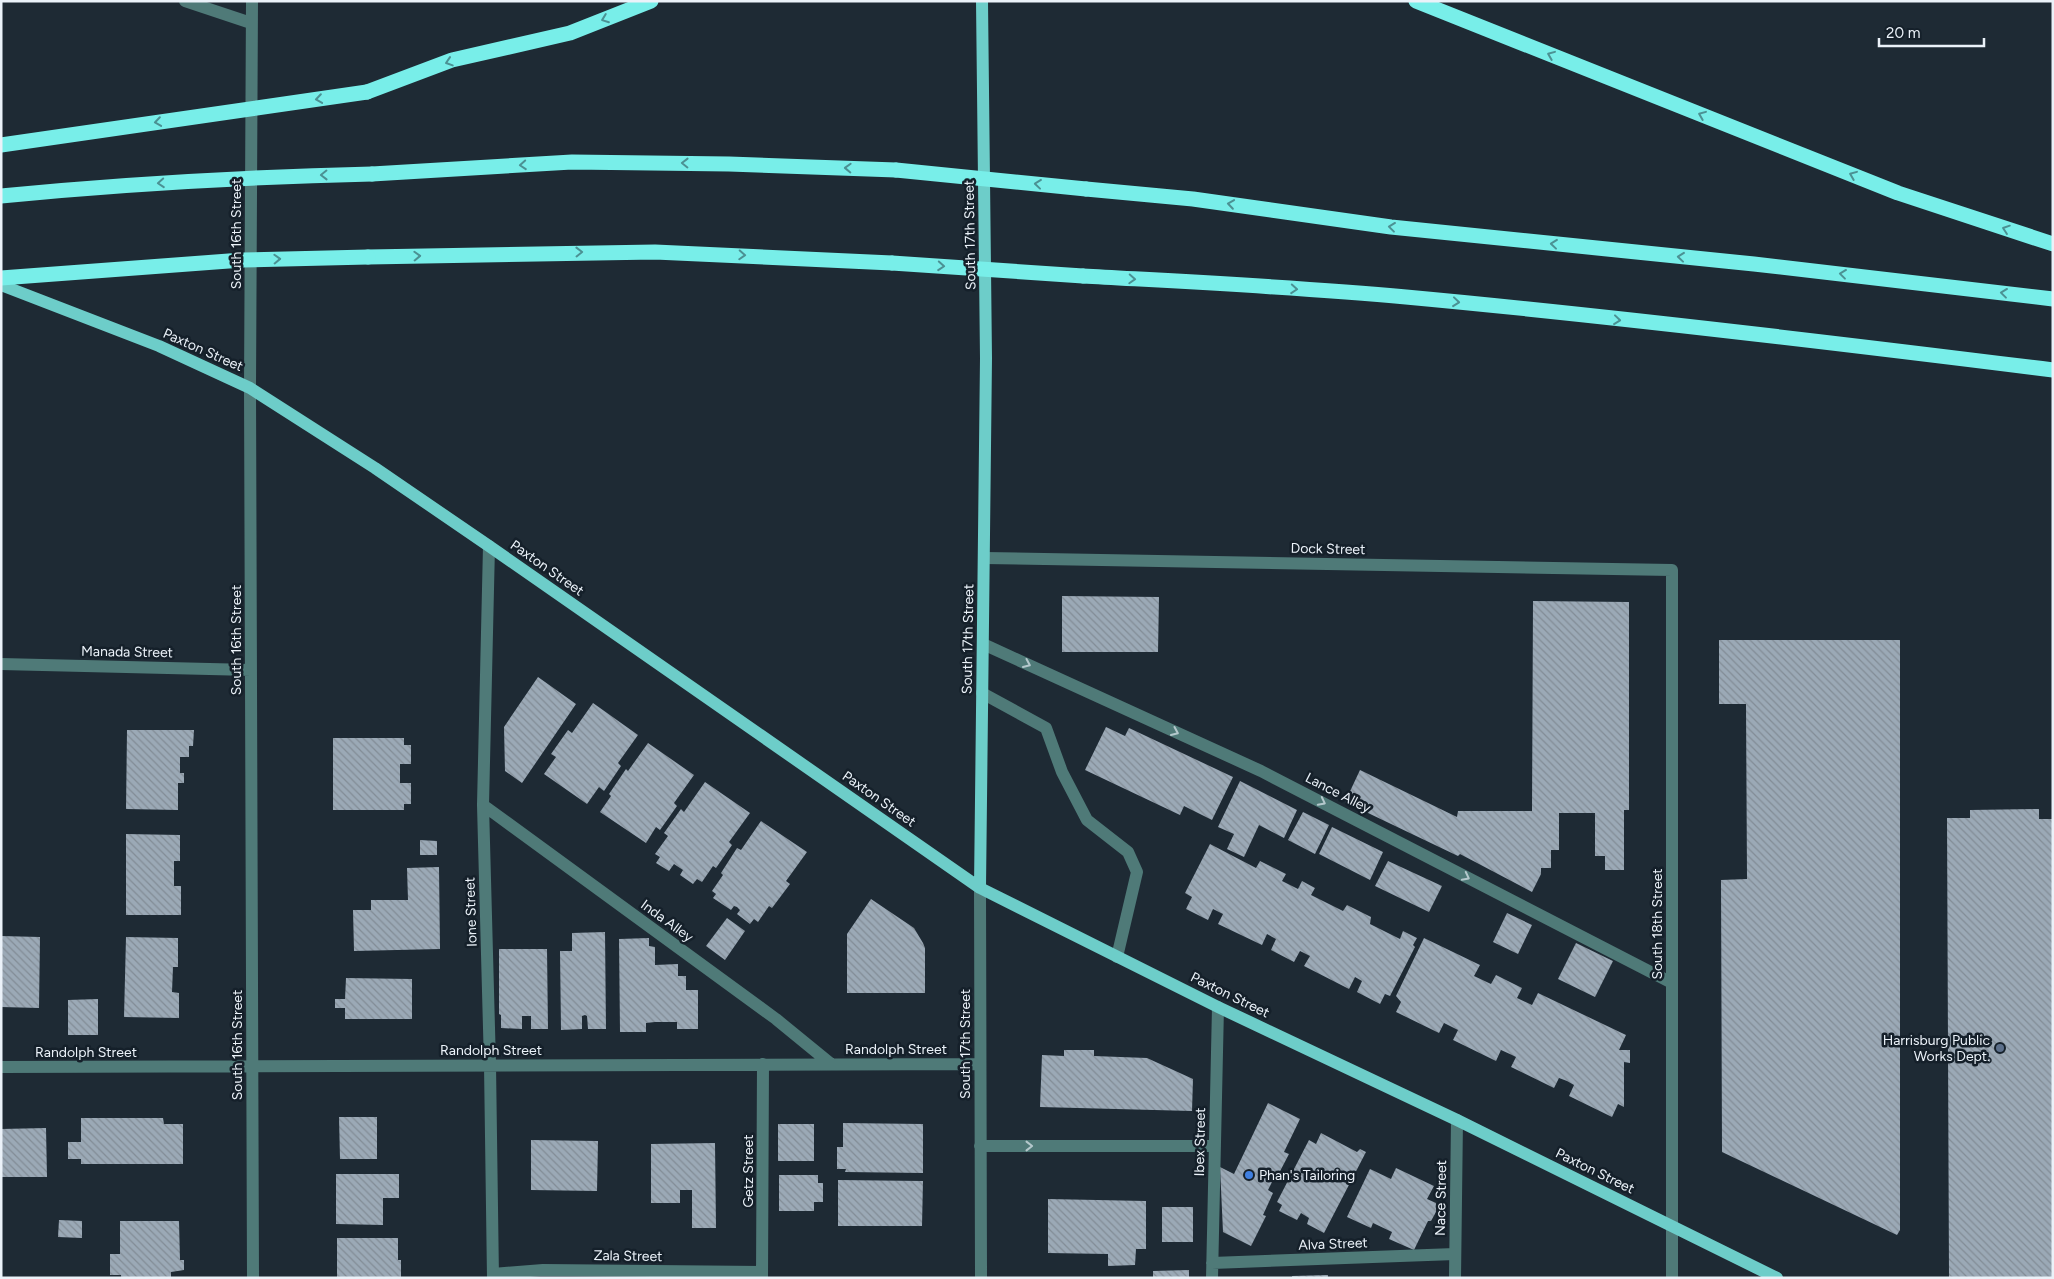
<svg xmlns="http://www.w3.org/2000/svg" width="2054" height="1279" font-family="Figtree,sans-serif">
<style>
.building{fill:url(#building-back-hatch)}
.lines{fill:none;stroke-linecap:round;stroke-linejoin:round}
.minor{stroke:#4f7a78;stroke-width:12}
.major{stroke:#6dcdc9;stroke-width:12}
.highway{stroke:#78eee9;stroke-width:15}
.highway-bridge{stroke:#78eee9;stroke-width:15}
.oneway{stroke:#4b9193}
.oneway2{stroke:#b4c8cc}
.service-dot{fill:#5c6f8a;stroke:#15202a;stroke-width:2}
.shop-dot{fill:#3f7fe0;stroke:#15202a;stroke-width:2}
.labels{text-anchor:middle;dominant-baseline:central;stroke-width:5;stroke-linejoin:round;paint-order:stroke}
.street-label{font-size:14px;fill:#ebf2f9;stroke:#15202a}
.poi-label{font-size:14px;fill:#ebf2f9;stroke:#15202a;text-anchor:end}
</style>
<defs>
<pattern id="building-back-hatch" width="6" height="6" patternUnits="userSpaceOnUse" patternTransform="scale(1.25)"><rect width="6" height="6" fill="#9ba9b6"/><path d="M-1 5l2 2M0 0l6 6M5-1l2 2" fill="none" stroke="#828c96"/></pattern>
</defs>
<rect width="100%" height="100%" fill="#1e2a34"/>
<path class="building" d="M 1062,596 L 1159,597 L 1158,652 L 1062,652 Z
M 1533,601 L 1629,602 L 1629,810 L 1624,810 L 1624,870 L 1605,870 L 1605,856 L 1595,856 L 1595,813 L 1559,813 L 1559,850 L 1551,850 L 1551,868 L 1541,868 L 1541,874 L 1532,892 L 1460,854 L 1458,856 L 1345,802 L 1360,770 L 1457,817 L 1458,811 L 1532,811 Z
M 1719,640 L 1900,640 L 1900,1230 L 1897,1235 L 1722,1152 L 1721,880 L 1747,879 L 1746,704 L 1719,704 Z
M 538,677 L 576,704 L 522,783 L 505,771 L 504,727 Z
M 593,703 L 638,735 L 618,763 L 621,766 L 604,791 L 599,787 L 587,804 L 544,774 L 556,757 L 551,754 L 568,730 L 572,733 Z
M 1106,727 L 1125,736 L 1129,728 L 1233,777 L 1212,820 L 1184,806 L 1180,815 L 1085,770 Z
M 127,730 L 194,730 L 193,746 L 189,746 L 189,757 L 180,757 L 180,773 L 184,773 L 184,783 L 178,783 L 178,810 L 126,809 Z
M 333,738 L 404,738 L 404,745 L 411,745 L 411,764 L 400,764 L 400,783 L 411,783 L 411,804 L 404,804 L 404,810 L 333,810 Z
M 648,743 L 694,775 L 674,803 L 677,806 L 660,830 L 656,827 L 646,843 L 600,812 L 611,796 L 609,794 L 626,769 L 628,771 Z
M 1240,781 L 1297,810 L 1284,838 L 1259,825 L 1244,857 L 1227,849 L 1234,834 L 1218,827 Z
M 705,782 L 750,813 L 729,842 L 732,845 L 716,868 L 713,866 L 702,882 L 697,879 L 693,884 L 680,875 L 683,870 L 674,864 L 669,871 L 656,863 L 660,857 L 655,854 L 668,836 L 664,833 L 681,809 L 684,812 Z
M 2039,809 L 2039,819 L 2053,819 L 2053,1278 L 1949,1278 L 1947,818 L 1970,818 L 1970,810 Z
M 1303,812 L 1329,825 L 1315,854 L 1288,840 Z
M 761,821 L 807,852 L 786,881 L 790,884 L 772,908 L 769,906 L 758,922 L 754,919 L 750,924 L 737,914 L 740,910 L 737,907 L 734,906 L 731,910 L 713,898 L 716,894 L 712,891 L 723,875 L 721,873 L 737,848 L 741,850 Z
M 1332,827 L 1383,852 L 1370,880 L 1319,854 Z
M 126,834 L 180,835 L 180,861 L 174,861 L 174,886 L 181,886 L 181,915 L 126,915 Z
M 420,840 L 437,841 L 437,855 L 420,855 Z
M 1210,844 L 1256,868 L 1260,861 L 1286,874 L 1282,881 L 1298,889 L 1302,881 L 1315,888 L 1311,895 L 1343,911 L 1347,905 L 1371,917 L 1370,924 L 1400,939 L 1403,931 L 1417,938 L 1413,945 L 1415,947 L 1390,996 L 1385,994 L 1380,1004 L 1357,992 L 1362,981 L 1355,977 L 1349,989 L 1304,966 L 1310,956 L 1300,951 L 1294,962 L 1271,950 L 1276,939 L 1267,934 L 1262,945 L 1218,924 L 1223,914 L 1213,909 L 1208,920 L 1186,909 L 1192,897 L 1185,893 Z
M 1388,861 L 1442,886 L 1429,912 L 1375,886 Z
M 439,867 L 440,949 L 354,951 L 353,910 L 371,910 L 371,900 L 408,900 L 407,868 Z
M 871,899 L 914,928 L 923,943 L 925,948 L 925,993 L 847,993 L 847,934 Z
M 1507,913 L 1532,925 L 1518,954 L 1493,942 Z
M 727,918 L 745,931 L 725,960 L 706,946 Z
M 605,932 L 606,1029 L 588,1029 L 587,1016 L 585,1015 L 582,1016 L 582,1029 L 561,1030 L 560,951 L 572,951 L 572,933 Z
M 1,936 L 40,937 L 39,1008 L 1,1007 Z
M 126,937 L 178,938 L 178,967 L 173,967 L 172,992 L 179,993 L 179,1018 L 124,1017 Z
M 649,938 L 649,946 L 655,947 L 655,965 L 678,964 L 678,976 L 686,976 L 686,990 L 698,990 L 698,1029 L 677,1029 L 677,1022 L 655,1022 L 646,1023 L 646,1032 L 620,1032 L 619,939 Z
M 1424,938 L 1480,965 L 1474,976 L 1491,984 L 1496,975 L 1522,988 L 1517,998 L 1532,1005 L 1538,993 L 1626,1035 L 1619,1050 L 1630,1050 L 1630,1063 L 1624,1062 L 1624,1107 L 1618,1104 L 1612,1117 L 1569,1096 L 1574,1085 L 1567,1081 L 1559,1078 L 1554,1088 L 1511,1067 L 1516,1057 L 1512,1055 L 1501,1050 L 1496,1061 L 1453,1040 L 1458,1030 L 1444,1023 L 1439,1033 L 1396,1012 L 1401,1002 L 1396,996 Z
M 1576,943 L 1613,961 L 1595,997 L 1558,979 Z
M 499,949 L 547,949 L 548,1029 L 531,1029 L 531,1016 L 522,1016 L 522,1029 L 501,1028 L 501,1015 L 499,1014 Z
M 346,978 L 412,979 L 412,1019 L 345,1019 L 345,1008 L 335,1008 L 335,999 L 345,999 Z
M 98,999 L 98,1035 L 68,1035 L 68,1000 Z
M 1064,1050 L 1094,1050 L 1094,1056 L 1147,1058 L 1193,1079 L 1192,1111 L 1040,1107 L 1042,1055 L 1064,1056 Z
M 1268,1103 L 1300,1119 L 1284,1152 L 1289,1154 L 1277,1177 L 1275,1176 L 1268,1190 L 1273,1193 L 1263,1215 L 1266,1216 L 1251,1246 L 1223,1232 L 1220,1167 L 1234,1174 Z
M 339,1117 L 377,1117 L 377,1159 L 340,1159 Z
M 81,1118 L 163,1118 L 164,1124 L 183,1124 L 183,1164 L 81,1164 L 81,1159 L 68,1159 L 68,1142 L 81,1142 Z
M 843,1123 L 923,1124 L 923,1173 L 845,1172 L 846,1169 L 837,1169 L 837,1147 L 843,1147 Z
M 778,1124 L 814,1124 L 814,1161 L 778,1161 Z
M 46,1128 L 47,1177 L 1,1177 L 1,1129 Z
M 1321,1133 L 1357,1152 L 1360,1149 L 1366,1152 L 1324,1233 L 1307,1224 L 1309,1218 L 1301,1213 L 1297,1220 L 1279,1211 L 1282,1205 L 1277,1202 L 1309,1140 L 1316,1144 Z
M 531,1140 L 598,1141 L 597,1191 L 531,1190 Z
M 715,1143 L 716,1228 L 692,1228 L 692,1190 L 680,1190 L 680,1203 L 651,1203 L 651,1144 Z
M 1396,1168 L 1434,1186 L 1427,1199 L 1436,1203 L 1436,1212 L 1431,1221 L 1428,1221 L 1414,1250 L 1389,1239 L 1392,1232 L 1373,1223 L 1371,1228 L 1347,1217 L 1370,1169 L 1391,1179 Z
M 336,1174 L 399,1174 L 399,1198 L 383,1198 L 383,1225 L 336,1224 Z
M 779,1175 L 818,1175 L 818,1183 L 823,1183 L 823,1202 L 814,1202 L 814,1211 L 779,1211 Z
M 838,1180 L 923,1181 L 922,1226 L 838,1226 Z
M 1048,1199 L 1146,1201 L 1146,1249 L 1136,1249 L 1135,1265 L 1108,1266 L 1108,1254 L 1048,1253 Z
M 1162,1207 L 1193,1207 L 1193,1242 L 1162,1242 Z
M 59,1220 L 82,1221 L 82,1238 L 58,1237 Z
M 120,1221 L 179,1221 L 180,1260 L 184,1260 L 184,1270 L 171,1272 L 171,1278 L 121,1278 L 121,1275 L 110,1275 L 110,1254 L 120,1254 Z
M 337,1238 L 398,1238 L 398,1260 L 401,1260 L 401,1278 L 337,1278 Z
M 1189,1270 L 1189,1278 L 1153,1278 L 1153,1271 Z
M 1328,1275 L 1328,1278 L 1292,1278 L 1292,1276 Z"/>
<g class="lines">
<path class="minor" d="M 185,1 L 251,23
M 252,1 L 250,388 L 253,1278
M 489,546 L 483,805 L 490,1065 L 493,1278
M 984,558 L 1672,570 L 1672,1278
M 983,644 L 1261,771 L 1672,983
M 1,664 L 251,670
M 982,693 L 1046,728 L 1062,772 L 1087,820 L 1128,852 L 1137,872 L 1117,957
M 483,805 L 776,1019 L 831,1064
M 980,888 L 981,1278
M 1,1067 L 980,1064
M 980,1146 L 1215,1146
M 1212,1263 L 1455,1254
M 493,1274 L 543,1270 L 762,1272
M 762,1278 L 763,1064
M 1212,1278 L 1218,1007
M 1455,1278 L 1457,1120"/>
<path class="major" d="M 1,285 L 159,346 L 250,388 L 375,468 L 489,546 L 980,888 L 1218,1007 L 1457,1120 L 1777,1278
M 980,888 L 986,358 L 982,1"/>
<path class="highway" d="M 1416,1 L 1898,193 L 2053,244
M 367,92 L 452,60 L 570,33 L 651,1
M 372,174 L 572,162 L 729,164 L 896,170
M 1086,189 L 1193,199 L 1391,227 L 1754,264 L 2053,299
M 368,257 L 655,252 L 892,263
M 1083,276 C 1191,282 1298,287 1406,297 C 1622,317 1837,343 2053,370"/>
<path class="highway-bridge" d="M 1,145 L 367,92
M 896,170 L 1086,189
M 1,196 C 125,184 248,177 372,174
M 892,263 L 1083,276
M 1,278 L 242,260 L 368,257"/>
</g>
<defs><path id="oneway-chevron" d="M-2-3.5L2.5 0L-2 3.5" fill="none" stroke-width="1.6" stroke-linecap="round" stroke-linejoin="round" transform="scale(1.25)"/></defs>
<g class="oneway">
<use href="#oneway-chevron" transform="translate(605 19) rotate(159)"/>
<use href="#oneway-chevron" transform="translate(1551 55) rotate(-158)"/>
<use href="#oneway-chevron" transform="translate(449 62) rotate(162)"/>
<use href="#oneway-chevron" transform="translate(319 99) rotate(172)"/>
<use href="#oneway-chevron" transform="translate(1702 115) rotate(-158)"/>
<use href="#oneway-chevron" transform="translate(158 122) rotate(172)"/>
<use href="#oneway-chevron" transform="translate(685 163) rotate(-179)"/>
<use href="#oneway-chevron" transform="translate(523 165) rotate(176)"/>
<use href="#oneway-chevron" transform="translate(848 168) rotate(-178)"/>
<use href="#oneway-chevron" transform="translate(324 175) rotate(179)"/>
<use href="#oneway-chevron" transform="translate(1853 175) rotate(-158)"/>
<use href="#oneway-chevron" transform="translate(161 183) rotate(176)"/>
<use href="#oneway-chevron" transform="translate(1038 184) rotate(-174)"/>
<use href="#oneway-chevron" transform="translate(1231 204) rotate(-172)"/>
<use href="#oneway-chevron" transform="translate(1392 227) rotate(-173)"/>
<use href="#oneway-chevron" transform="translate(2006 229) rotate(-161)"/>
<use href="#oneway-chevron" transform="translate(1554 244) rotate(-174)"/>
<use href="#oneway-chevron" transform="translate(579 252) rotate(-1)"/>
<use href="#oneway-chevron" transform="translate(742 255) rotate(3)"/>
<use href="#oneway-chevron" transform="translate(417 256) rotate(-2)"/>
<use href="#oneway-chevron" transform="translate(1681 257) rotate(-174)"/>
<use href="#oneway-chevron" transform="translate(277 259) rotate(-2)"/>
<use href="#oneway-chevron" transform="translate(941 266) rotate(4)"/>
<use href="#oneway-chevron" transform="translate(1843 274) rotate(-173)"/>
<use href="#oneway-chevron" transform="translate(1132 279) rotate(3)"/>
<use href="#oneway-chevron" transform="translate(1294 289) rotate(4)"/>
<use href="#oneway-chevron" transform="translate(2004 293) rotate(-173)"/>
<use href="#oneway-chevron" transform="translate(1456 302) rotate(6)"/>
<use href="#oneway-chevron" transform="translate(1617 320) rotate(6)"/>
</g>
<g class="oneway2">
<use href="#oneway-chevron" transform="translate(1027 664) rotate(24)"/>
<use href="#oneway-chevron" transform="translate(1175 732) rotate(24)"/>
<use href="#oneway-chevron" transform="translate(1322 802) rotate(27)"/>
<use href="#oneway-chevron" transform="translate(1466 877) rotate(27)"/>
<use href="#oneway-chevron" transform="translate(1029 1146)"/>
</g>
<circle class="service-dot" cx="2000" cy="1048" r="5"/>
<circle class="shop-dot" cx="1249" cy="1175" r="5"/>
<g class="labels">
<g class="street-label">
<text transform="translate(236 234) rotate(-90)">South 16th Street</text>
<text transform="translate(970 235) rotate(-91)">South 17th Street</text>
<text transform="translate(203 350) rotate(24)">Paxton Street</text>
<text transform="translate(1328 549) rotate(1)">Dock Street</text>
<text transform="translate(547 568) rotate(35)">Paxton Street</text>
<text transform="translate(968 639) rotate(-89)">South 17th Street</text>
<text transform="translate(236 640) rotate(-90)">South 16th Street</text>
<text transform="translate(127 652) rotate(1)">Manada Street</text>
<text transform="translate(1338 793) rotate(27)">Lance Alley</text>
<text transform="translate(879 799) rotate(35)">Paxton Street</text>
<text transform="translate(471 912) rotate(-92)">Ione Street</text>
<text transform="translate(667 921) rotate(36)">Inda Alley</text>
<text transform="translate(1657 924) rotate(-90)">South 18th Street</text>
<text transform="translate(1230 995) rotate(26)">Paxton Street</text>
<text transform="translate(965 1044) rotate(-90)">South 17th Street</text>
<text transform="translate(237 1045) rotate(-90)">South 16th Street</text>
<text x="896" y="1049">Randolph Street</text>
<text x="491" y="1050">Randolph Street</text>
<text x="86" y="1052">Randolph Street</text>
<text transform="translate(1200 1142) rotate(-89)">Ibex Street</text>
<text transform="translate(748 1171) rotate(-90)">Getz Street</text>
<text transform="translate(1595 1171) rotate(26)">Paxton Street</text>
<text transform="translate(1441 1198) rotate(-89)">Nace Street</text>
<text transform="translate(1333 1244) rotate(-2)">Alva Street</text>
<text transform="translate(628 1256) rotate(1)">Zala Street</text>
</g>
<g class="poi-label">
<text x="1990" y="1040">Harrisburg Public<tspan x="1990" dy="16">Works Dept.</tspan></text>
<text x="1259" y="1175" text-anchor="start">Phan's Tailoring</text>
</g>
</g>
<rect width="2054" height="1279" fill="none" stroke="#ebf2f9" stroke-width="5"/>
<path d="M1879 38v8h105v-8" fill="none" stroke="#ebf2f9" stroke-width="2.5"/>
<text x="1886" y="38" font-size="15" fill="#ebf2f9" stroke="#15202a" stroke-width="4" paint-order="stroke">20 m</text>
</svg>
